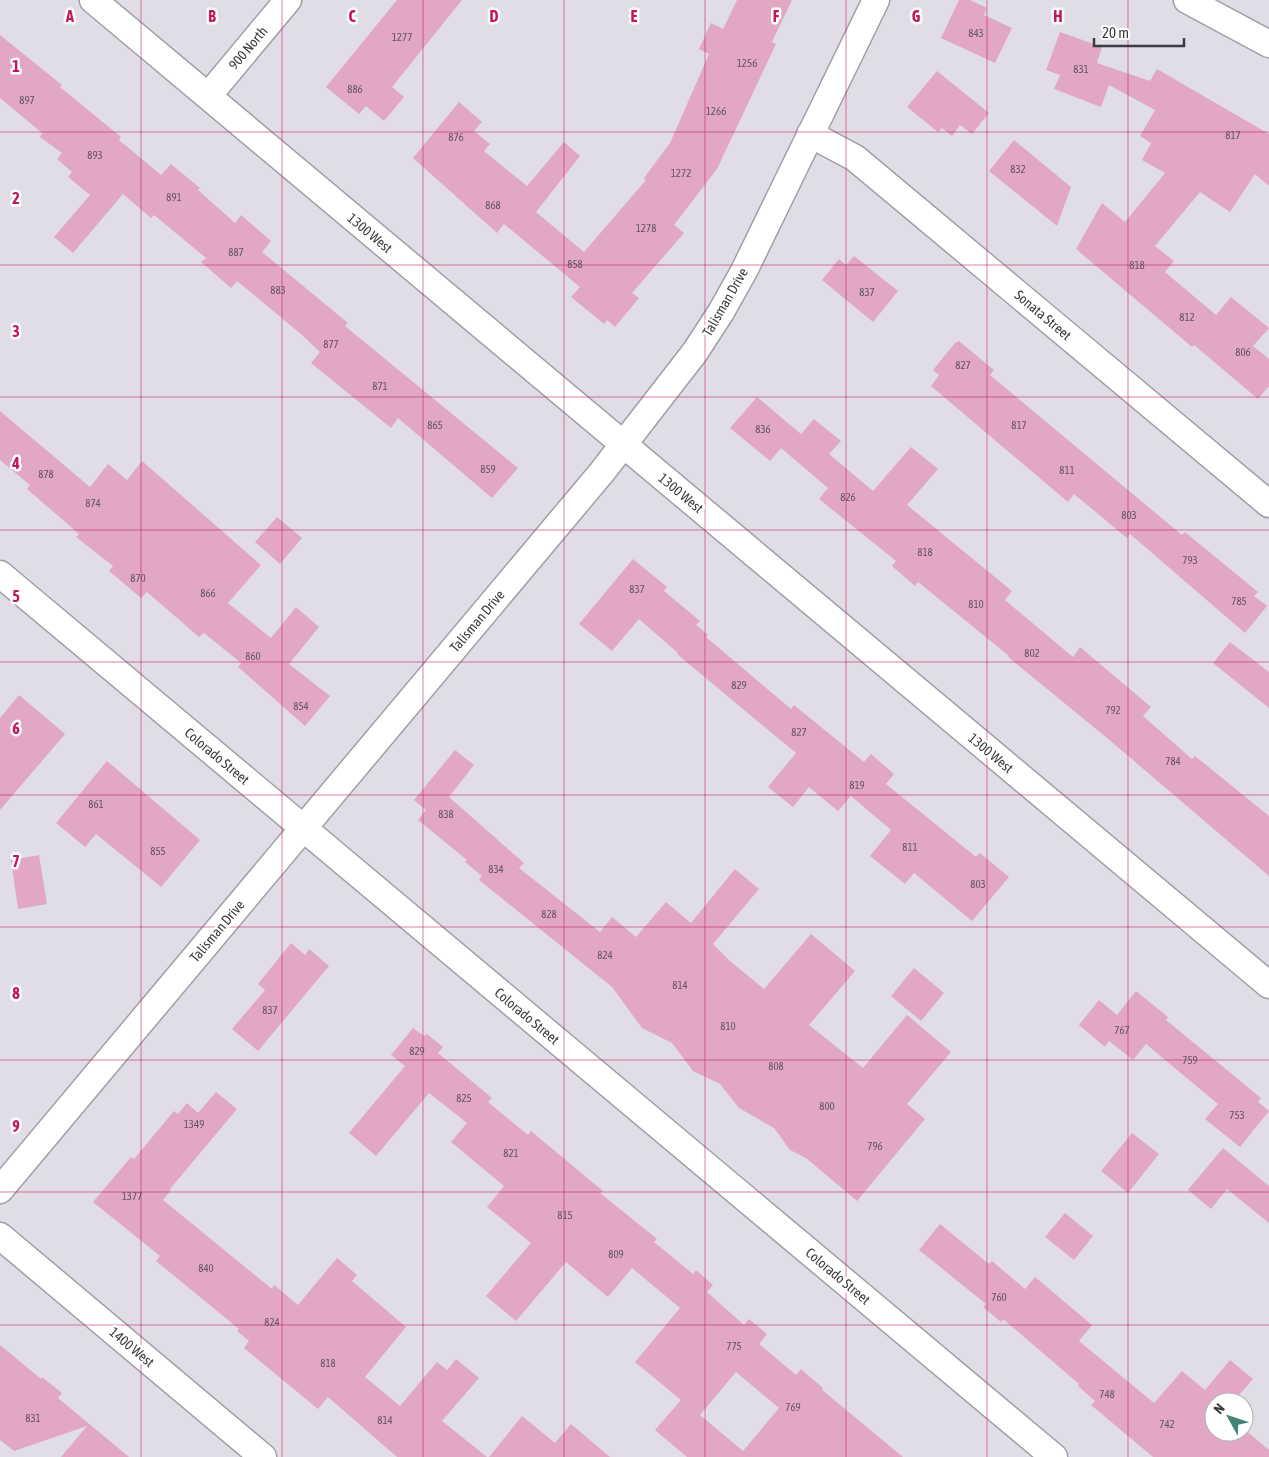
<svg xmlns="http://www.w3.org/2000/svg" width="1269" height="1457" font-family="'Asap Condensed',sans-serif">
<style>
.building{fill:#e1a7c5;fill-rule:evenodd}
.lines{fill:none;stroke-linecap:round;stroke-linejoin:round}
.street-casing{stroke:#a29ea6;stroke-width:29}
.street{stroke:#fff;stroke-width:26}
.grid{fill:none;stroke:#c2185b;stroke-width:1;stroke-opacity:0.55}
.labels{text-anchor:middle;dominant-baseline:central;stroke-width:5;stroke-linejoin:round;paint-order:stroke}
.number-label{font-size:11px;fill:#665660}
.street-label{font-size:14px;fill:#3d3b3f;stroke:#fff}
.grid-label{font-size:16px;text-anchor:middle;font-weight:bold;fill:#c2185b;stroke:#fff;stroke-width:5;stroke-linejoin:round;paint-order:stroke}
</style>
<rect width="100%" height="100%" fill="#e1dde6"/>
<path class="building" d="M 397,0 L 462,0 L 392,87 L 404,97 L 384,121 L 366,106 L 359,114 L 326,87 Z
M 737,0 L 792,0 L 772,42 L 776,44 L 717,169 L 674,225 L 684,233 L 632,293 L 639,298 L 615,327 L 607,320 L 604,324 L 571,297 L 580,287 L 504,224 L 497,233 L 413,158 L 459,102 L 482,122 L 474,131 L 490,144 L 484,151 L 527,186 L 564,142 L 580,156 L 536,212 L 584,252 L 646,180 L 644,178 L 670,143 L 709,54 L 699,49 L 711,23 L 723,29 Z
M 959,0 L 970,0 L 987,8 L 984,15 L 1012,28 L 995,63 L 941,38 Z
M 1060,32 L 1102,47 L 1097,63 L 1150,81 L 1157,69 L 1269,134 L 1269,186 L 1255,174 L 1230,212 L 1200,192 L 1155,246 L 1174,261 L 1165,272 L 1216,315 L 1231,297 L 1269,328 L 1253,346 L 1269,359 L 1269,386 L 1258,399 L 1194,345 L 1192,347 L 1076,249 L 1102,203 L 1125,222 L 1165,173 L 1142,160 L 1151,143 L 1140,136 L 1155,110 L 1109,85 L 1101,107 L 1054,89 L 1060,75 L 1046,70 Z
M 0,35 L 62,85 L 60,87 L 121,137 L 119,140 L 161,175 L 171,164 L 200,188 L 198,190 L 235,223 L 241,215 L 271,241 L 262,252 L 348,323 L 345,326 L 518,468 L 492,498 L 398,418 L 391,428 L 311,363 L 320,352 L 302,335 L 237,281 L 231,288 L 201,262 L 206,258 L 154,215 L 151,218 L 123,194 L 73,253 L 54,237 L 90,195 L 68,177 L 72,172 L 57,159 L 62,153 L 40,137 L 42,133 L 0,98 Z
M 937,71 L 989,113 L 972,134 L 960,125 L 952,136 L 942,128 L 938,132 L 907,107 Z
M 1014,140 L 1071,187 L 1057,226 L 989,171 Z
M 854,256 L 898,291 L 873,322 L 822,280 L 839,259 L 846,265 Z
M 959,341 L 994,370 L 990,375 L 1182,535 L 1185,532 L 1258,592 L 1254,596 L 1267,606 L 1245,633 L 1130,534 L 1127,538 L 1074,494 L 1068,502 L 931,386 L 939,375 L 933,370 L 955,343 Z
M 757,397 L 801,434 L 814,419 L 841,441 L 829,454 L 873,491 L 911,447 L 938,469 L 907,505 L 1012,591 L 1005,600 L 1073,657 L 1080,647 L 1151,707 L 1143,716 L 1192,759 L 1195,756 L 1269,816 L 1269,876 L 1107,738 L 1008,657 L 1009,656 L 918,582 L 915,586 L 892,566 L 896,561 L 819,499 L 828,488 L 781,448 L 770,461 L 730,428 Z
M 0,411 L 90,487 L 108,464 L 127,480 L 142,461 L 261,565 L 228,603 L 271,638 L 296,607 L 319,627 L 289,664 L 330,696 L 305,726 L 238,667 L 241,663 L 204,633 L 199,637 L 147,592 L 141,598 L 109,571 L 113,566 L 76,537 L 79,534 L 27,489 L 30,485 L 0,460 Z
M 277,517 L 302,538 L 280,564 L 255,542 Z
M 633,559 L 667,587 L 664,591 L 700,621 L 696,625 L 708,635 L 706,637 L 791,709 L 794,705 L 864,762 L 871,754 L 894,774 L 886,784 L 976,857 L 980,853 L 1009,877 L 972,921 L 914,873 L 905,884 L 870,856 L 891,830 L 851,796 L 838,811 L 809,787 L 793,807 L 768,787 L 796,753 L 677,654 L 678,653 L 639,619 L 612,651 L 579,624 Z
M 1230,642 L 1269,672 L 1269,708 L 1213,663 Z
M 19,695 L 65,734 L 0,810 L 0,718 Z
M 455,750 L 474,765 L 449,797 L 524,863 L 519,868 L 600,932 L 612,917 L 636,937 L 666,902 L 691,923 L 735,869 L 759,889 L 713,944 L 729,960 L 764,989 L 811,934 L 855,971 L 809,1025 L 863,1068 L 907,1015 L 951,1052 L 907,1104 L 925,1119 L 857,1201 L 806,1158 L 790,1150 L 774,1128 L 739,1108 L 720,1084 L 693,1071 L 672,1043 L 642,1028 L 612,987 L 479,880 L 482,876 L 465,862 L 467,860 L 418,820 L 426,810 L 414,800 Z
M 107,761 L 200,840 L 161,887 L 96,834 L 85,847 L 56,823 Z
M 39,855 L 47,904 L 18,909 L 11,860 Z
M 291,943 L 305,955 L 309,949 L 329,966 L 258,1051 L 232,1029 L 265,990 L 258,984 Z
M 914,968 L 944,993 L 921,1021 L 891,996 Z
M 1136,991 L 1168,1017 L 1166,1020 L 1261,1098 L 1258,1102 L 1269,1111 L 1240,1147 L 1205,1119 L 1218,1104 L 1146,1044 L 1133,1060 L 1109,1041 L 1105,1047 L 1079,1025 L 1099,1000 L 1117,1015 Z
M 413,1028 L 424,1036 L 427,1034 L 443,1047 L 438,1053 L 492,1098 L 488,1102 L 528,1135 L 531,1131 L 603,1191 L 600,1193 L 657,1239 L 654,1242 L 693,1274 L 696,1270 L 713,1285 L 707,1292 L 744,1325 L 749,1319 L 767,1334 L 759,1344 L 796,1375 L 801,1369 L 823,1388 L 822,1390 L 903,1457 L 687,1457 L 655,1430 L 681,1400 L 635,1362 L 680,1308 L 632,1268 L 608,1297 L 566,1262 L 516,1321 L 486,1296 L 531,1243 L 487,1207 L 504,1186 L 451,1142 L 467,1123 L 429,1093 L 376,1156 L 349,1133 L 405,1066 L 391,1055 ZM 736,1372 L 779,1408 L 743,1451 L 700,1415 Z
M 216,1092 L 237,1109 L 170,1189 L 171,1190 L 163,1200 L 272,1289 L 274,1285 L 298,1305 L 337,1258 L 357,1275 L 352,1281 L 406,1327 L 365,1377 L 400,1406 L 437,1362 L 447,1370 L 456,1359 L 479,1378 L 442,1421 L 487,1457 L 397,1457 L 328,1397 L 318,1409 L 244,1348 L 249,1341 L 237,1331 L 239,1329 L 156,1261 L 160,1256 L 93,1202 L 131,1157 L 134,1159 L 174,1111 L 178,1114 L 187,1103 L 198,1113 Z
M 1132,1133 L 1159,1154 L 1128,1193 L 1101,1171 Z
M 1223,1148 L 1269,1186 L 1269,1223 L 1227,1189 L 1211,1209 L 1188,1190 Z
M 1065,1213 L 1093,1236 L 1074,1260 L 1045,1237 Z
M 940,1224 L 989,1264 L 992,1261 L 1025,1289 L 1035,1277 L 1092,1325 L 1079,1341 L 1154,1403 L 1182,1371 L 1205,1390 L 1230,1360 L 1253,1379 L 1233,1402 L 1214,1402 L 1214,1432 L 1244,1432 L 1244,1429 L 1269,1450 L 1269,1457 L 1153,1457 L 1091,1405 L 1095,1401 L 1078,1386 L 1079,1384 L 1003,1319 L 1001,1322 L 983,1307 L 986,1304 L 919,1250 Z
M 0,1345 L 41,1379 L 42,1377 L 62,1393 L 58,1398 L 129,1457 L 61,1457 L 87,1426 L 14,1451 L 0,1440 Z
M 522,1416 L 555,1443 L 571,1424 L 610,1457 L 489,1457 Z"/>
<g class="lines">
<g class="street-casing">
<path id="street" d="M 93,0 L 1269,985
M 1187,0 L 1269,44
M 208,96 L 288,0
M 810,134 L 855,158 L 1269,504
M 0,574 L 1054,1457
M 0,1190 L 602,472 L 695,352 L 721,312 L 744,271 L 876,0
M 0,1236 L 263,1457"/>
</g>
<use href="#street" class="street"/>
</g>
<path class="grid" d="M 141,0 L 141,1457M 282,0 L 282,1457M 423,0 L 423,1457M 564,0 L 564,1457M 705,0 L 705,1457M 846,0 L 846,1457M 987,0 L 987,1457M 1128,0 L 1128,1457M 0,132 L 1269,132M 0,265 L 1269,265M 0,397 L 1269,397M 0,530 L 1269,530M 0,662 L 1269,662M 0,795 L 1269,795M 0,927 L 1269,927M 0,1060 L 1269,1060M 0,1192 L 1269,1192M 0,1325 L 1269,1325"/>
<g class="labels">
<g class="number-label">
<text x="976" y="33">843</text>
<text x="402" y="37">1277</text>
<text x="747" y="63">1256</text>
<text x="1081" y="69">831</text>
<text x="355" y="89">886</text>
<text x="27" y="100">897</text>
<text x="716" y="111">1266</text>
<text x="1233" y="135">817</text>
<text x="456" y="137">876</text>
<text x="95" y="155">893</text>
<text x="1018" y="169">832</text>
<text x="681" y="173">1272</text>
<text x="174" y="197">891</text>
<text x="493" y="205">868</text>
<text x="646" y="228">1278</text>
<text x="236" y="252">887</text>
<text x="575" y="264">858</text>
<text x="1137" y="265">818</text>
<text x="278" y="290">883</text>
<text x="867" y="292">837</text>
<text x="1187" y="317">812</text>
<text x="331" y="344">877</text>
<text x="1243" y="352">806</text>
<text x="963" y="365">827</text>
<text x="380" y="386">871</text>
<text x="435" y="425">865</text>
<text x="1019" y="425">817</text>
<text x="763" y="429">836</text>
<text x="488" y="469">859</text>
<text x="1067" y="470">811</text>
<text x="46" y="474">878</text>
<text x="848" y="497">826</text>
<text x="93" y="503">874</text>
<text x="1129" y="515">803</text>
<text x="925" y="552">818</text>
<text x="1190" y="560">793</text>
<text x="138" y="578">870</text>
<text x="637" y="589">837</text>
<text x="208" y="593">866</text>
<text x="1239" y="601">785</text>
<text x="976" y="604">810</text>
<text x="1032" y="653">802</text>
<text x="253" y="656">860</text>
<text x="739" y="685">829</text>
<text x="301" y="706">854</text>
<text x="1113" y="710">792</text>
<text x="799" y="732">827</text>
<text x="1173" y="761">784</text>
<text x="857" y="785">819</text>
<text x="96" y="804">861</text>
<text x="446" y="814">838</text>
<text x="910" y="847">811</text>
<text x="158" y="851">855</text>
<text x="496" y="869">834</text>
<text x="978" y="884">803</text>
<text x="549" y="914">828</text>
<text x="605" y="955">824</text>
<text x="680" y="985">814</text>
<text x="270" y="1010">837</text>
<text x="728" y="1026">810</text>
<text x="1122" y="1030">767</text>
<text x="417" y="1051">829</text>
<text x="1190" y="1060">759</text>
<text x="776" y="1066">808</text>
<text x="464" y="1098">825</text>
<text x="827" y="1106">800</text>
<text x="1237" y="1115">753</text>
<text x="194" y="1124">1349</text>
<text x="875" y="1146">796</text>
<text x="511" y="1153">821</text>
<text x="132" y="1196">1377</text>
<text x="565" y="1215">815</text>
<text x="616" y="1254">809</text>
<text x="206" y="1268">840</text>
<text x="999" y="1297">760</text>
<text x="272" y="1322">824</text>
<text x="734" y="1346">775</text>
<text x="328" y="1363">818</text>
<text x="1107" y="1394">748</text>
<text x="793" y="1407">769</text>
<text x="33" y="1418">831</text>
<text x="385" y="1420">814</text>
<text x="1167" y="1424">742</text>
</g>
<g class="street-label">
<text transform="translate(248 48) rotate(-50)">900 North</text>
<text transform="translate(370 233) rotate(40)">1300 West</text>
<text transform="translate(725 302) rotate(-60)">Talisman Drive</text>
<text transform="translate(1043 315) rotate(40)">Sonata Street</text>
<text transform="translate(681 493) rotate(40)">1300 West</text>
<text transform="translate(477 621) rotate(-50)">Talisman Drive</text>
<text transform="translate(991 753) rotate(40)">1300 West</text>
<text transform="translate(217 756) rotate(40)">Colorado Street</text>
<text transform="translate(217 931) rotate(-50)">Talisman Drive</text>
<text transform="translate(527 1016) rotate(40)">Colorado Street</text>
<text transform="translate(838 1276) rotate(40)">Colorado Street</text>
<text transform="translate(132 1347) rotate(40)">1400 West</text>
</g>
</g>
<g class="grid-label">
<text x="70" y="22">A</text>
<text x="212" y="22">B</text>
<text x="352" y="22">C</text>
<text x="494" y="22">D</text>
<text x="634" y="22">E</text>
<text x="776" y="22">F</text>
<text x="916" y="22">G</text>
<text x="1058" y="22">H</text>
<text x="16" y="72">1</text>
<text x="16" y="204">2</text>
<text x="16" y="337">3</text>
<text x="16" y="469">4</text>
<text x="16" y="602">5</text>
<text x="16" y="734">6</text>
<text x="16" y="867">7</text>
<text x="16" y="999">8</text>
<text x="16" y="1132">9</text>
</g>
<g transform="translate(1229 1417) rotate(310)"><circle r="24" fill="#ffffff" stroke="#b1b1b2"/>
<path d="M0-4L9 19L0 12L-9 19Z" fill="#428476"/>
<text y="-8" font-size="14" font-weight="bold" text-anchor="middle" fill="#3d3b3f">N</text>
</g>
<path d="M1094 38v8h90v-8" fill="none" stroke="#3d3b3f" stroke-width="2.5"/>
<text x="1102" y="38" font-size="15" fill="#3d3b3f" stroke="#ffffff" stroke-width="4" paint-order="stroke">20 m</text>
</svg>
